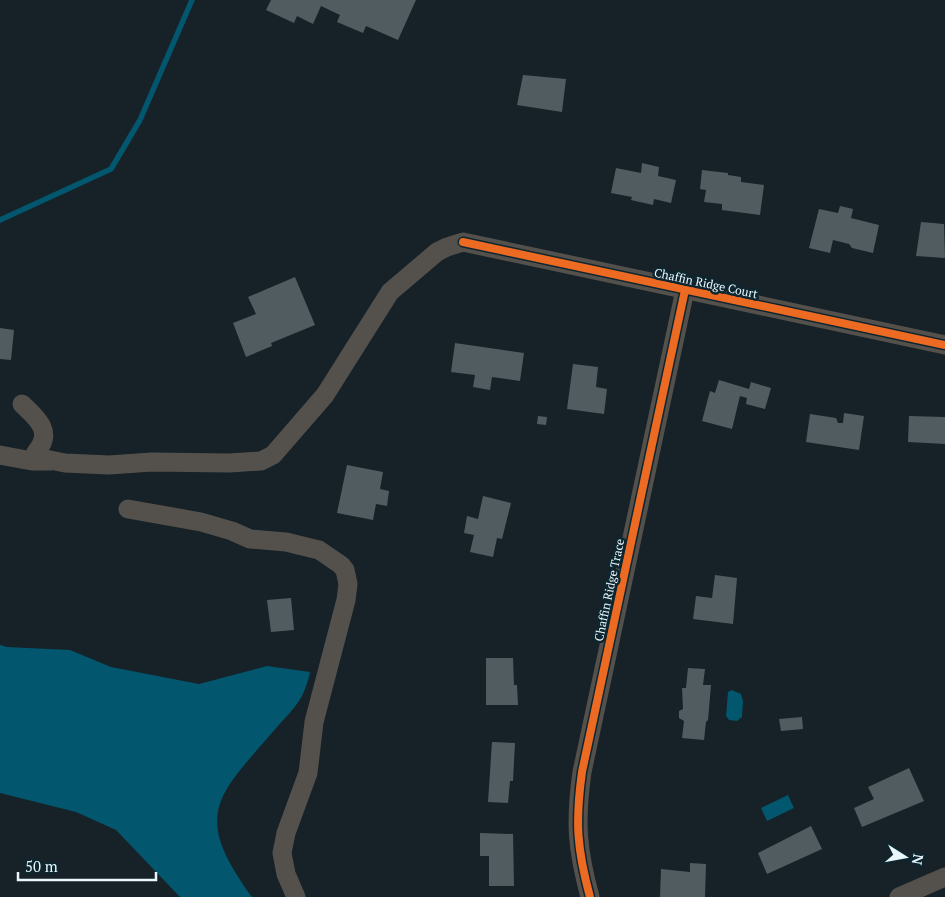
<svg xmlns="http://www.w3.org/2000/svg" width="945" height="897" font-family="'PT Serif',serif">
<style>
.water{fill:#02566e}
.lines{fill:none;stroke-linecap:round;stroke-linejoin:round}
.stream{stroke:#02566e;stroke-width:5.5}
.building{fill:#515c60}
.minor{stroke:#54514d;stroke-width:19}
.cycleway-casing{stroke:#0e262f;stroke-width:11}
.cycleway{stroke:#ed6a23;stroke-width:8}
.labels{text-anchor:middle;dominant-baseline:central;stroke-width:5;stroke-linejoin:round;paint-order:stroke}
.street-label{font-size:12px;fill:#e9f7fd;stroke:#0e262f}
</style>
<rect width="100%" height="100%" fill="#162227"/>
<path class="water" d="M 0,645 L 7,647 L 70,650 L 111,667 L 199,684 L 267,666 L 310,672 C 304,700 295,707 277,727 C 217,797 191,813 252,897 L 180,897 L 116,830 L 76,812 L 0,793 Z
M 732,690 L 741,694 L 743,701 L 742,717 L 737,721 L 729,720 L 726,716 L 728,692 Z
M 788,795 L 794,808 L 767,821 L 761,808 Z"/>
<g class="lines">
<path class="stream" d="M 0,220 L 111,169 L 140,120 L 192,0"/>
</g>
<path class="building" d="M 271,0 L 416,0 L 398,40 L 366,26 L 363,33 L 337,22 L 340,15 L 321,6 L 313,24 L 297,16 L 294,23 L 266,10 Z
M 523,75 L 566,79 L 562,112 L 517,105 Z
M 642,163 L 659,167 L 658,176 L 676,180 L 671,203 L 654,199 L 653,205 L 631,200 L 632,197 L 611,193 L 616,168 L 641,173 Z
M 702,170 L 728,173 L 728,175 L 741,177 L 741,182 L 764,185 L 760,215 L 722,210 L 722,204 L 704,202 L 706,190 L 700,189 Z
M 840,206 L 853,209 L 851,218 L 879,225 L 873,253 L 852,248 L 849,244 L 833,240 L 830,253 L 809,248 L 819,209 L 838,213 Z
M 921,222 L 944,224 L 945,258 L 916,256 Z
M 295,277 L 315,325 L 271,343 L 272,346 L 246,357 L 233,323 L 256,314 L 248,297 Z
M 0,328 L 14,330 L 11,360 L 0,359 Z
M 455,343 L 524,353 L 520,381 L 492,377 L 490,390 L 473,387 L 475,375 L 451,372 Z
M 573,364 L 598,367 L 596,387 L 607,389 L 604,414 L 567,409 Z
M 719,380 L 749,389 L 751,382 L 771,388 L 765,409 L 746,404 L 747,398 L 740,396 L 732,429 L 702,421 L 710,391 L 715,393 Z
M 844,413 L 864,416 L 859,450 L 806,442 L 810,414 L 836,418 L 838,423 L 843,423 Z
M 538,416 L 547,417 L 546,425 L 537,424 Z
M 909,416 L 945,417 L 945,444 L 908,442 Z
M 347,465 L 383,472 L 380,489 L 389,491 L 387,506 L 376,504 L 373,520 L 337,513 Z
M 483,496 L 511,503 L 502,539 L 497,538 L 493,557 L 470,552 L 474,535 L 464,533 L 467,516 L 478,519 Z
M 715,575 L 737,578 L 733,624 L 693,619 L 696,596 L 712,598 Z
M 291,598 L 294,630 L 271,632 L 267,600 Z
M 486,658 L 513,658 L 514,685 L 517,685 L 518,705 L 486,705 Z
M 688,668 L 705,669 L 703,685 L 711,685 L 708,720 L 706,722 L 704,740 L 682,738 L 684,721 L 679,718 L 679,711 L 683,709 L 682,688 L 686,688 Z
M 802,717 L 803,729 L 781,731 L 779,719 Z
M 492,742 L 515,743 L 513,781 L 510,781 L 508,803 L 488,802 Z
M 909,768 L 924,801 L 862,827 L 854,808 L 874,799 L 868,787 Z
M 811,826 L 822,849 L 767,874 L 758,853 Z
M 480,833 L 513,834 L 514,886 L 489,886 L 489,856 L 480,856 Z
M 690,863 L 706,864 L 705,897 L 660,897 L 661,869 L 690,872 Z"/>
<g class="lines">
<path class="minor" d="M 22,404 C 37,418 54,432 36,452 L 45,459 L 65,463 L 109,465 L 152,462 L 229,463 L 261,461 L 273,455 L 325,395 L 390,292 L 437,252 L 447,247 L 463,242 L 945,345
M 0,455 L 32,461 L 51,461
M 128,509 L 201,522 L 232,531 L 250,539 L 286,542 L 319,550 L 341,565 L 345,570 L 348,584 L 346,600 L 314,722 L 308,773 L 286,833 L 282,853 L 286,874 L 296,897
M 590,897 C 577,849 575,822 582,772 L 685,290
M 899,897 L 945,877"/>
<g class="cycleway-casing">
<path id="cycleway" d="M 463,242 L 945,345
M 590,897 C 577,849 575,822 582,772 L 685,290"/>
</g>
<use href="#cycleway" class="cycleway"/>
</g>
<g class="labels">
<g class="street-label">
<text transform="translate(706 283) rotate(12)">Chaffin Ridge Court</text>
<text transform="translate(609 590) rotate(-78)">Chaffin Ridge Trace</text>
</g>
</g>
<g transform="translate(905 857) rotate(101)" stroke="#0e262f" stroke-width="4" paint-order="stroke">
<path d="M0-4L9 19L0 12L-9 19Z" fill="#e9f7fd"/>
<text y="-8" font-size="14" font-weight="bold" text-anchor="middle" fill="#e9f7fd">N</text>
</g>
<path d="M18 872v8h138v-8" fill="none" stroke="#e9f7fd" stroke-width="2.5"/>
<text x="25" y="872" font-size="15" fill="#e9f7fd" stroke="#0e262f" stroke-width="4" paint-order="stroke">50 m</text>
</svg>
